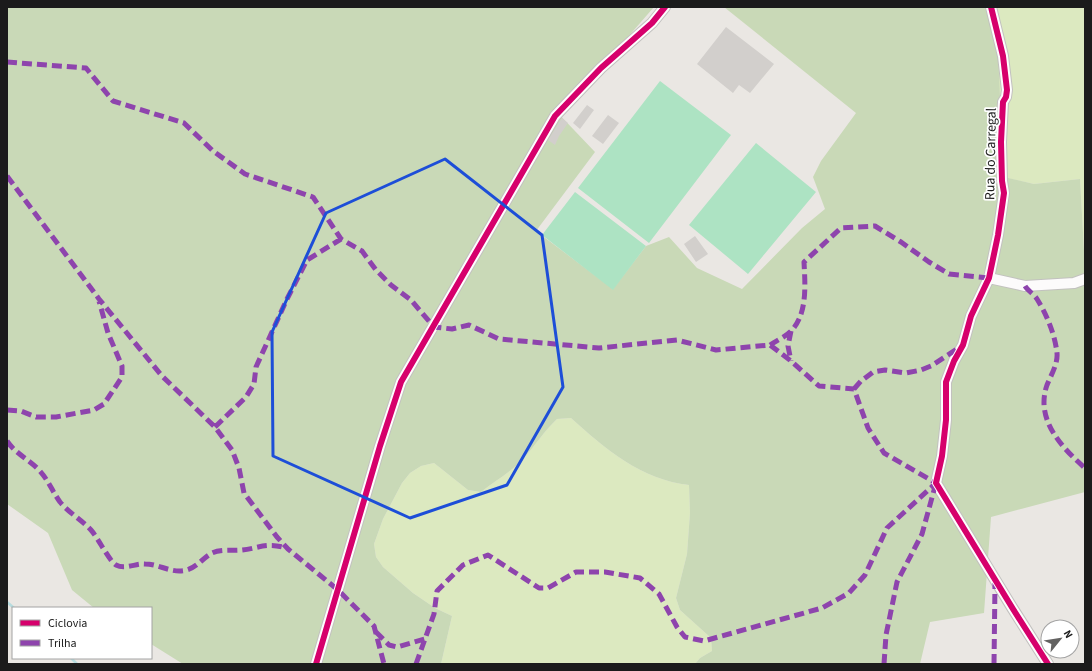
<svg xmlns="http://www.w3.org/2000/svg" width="1092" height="671" font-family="'Source Sans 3',sans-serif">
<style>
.grass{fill:#dce9c0}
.forest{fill:#c9d9b7}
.pitch{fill:#ade3c3}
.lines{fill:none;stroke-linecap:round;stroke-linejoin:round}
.stream{stroke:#b6dcdf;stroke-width:2.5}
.building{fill:#d2cfcc}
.minor-casing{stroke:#c2c1bf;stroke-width:12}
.minor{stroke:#fcfbfb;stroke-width:10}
.quiet{stroke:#8e44ad;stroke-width:5;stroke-dasharray:10 5;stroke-linecap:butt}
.cycleway-casing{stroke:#fff;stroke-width:8}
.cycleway{stroke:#d6006c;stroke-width:6}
.marked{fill:none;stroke:#1d4ed8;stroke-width:3;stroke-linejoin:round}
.labels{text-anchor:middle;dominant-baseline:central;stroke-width:3.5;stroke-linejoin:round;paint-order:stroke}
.street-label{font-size:14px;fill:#1b1b1b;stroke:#fff}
</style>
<rect width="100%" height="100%" fill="#eae7e3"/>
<path class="grass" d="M 988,7 L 1085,7 L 1085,268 L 1080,179 L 1034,184 L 994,175 L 1000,96 Z
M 571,418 C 605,449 642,480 689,485 L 690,513 L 687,554 L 676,598 L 680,610 L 711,638 L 712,651 L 700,658 L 695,664 L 441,664 L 452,616 L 435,608 L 413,593 L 383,567 L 376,557 L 374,544 L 383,519 L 402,483 L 410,473 L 421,466 L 434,463 L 468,490 L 481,492 C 495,481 511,472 523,459 C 535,446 544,431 557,419 Z"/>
<path class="forest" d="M 7,7 L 654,7 L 627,38 L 554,109 L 595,152 L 536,231 L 613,289 L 646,246 L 669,237 L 697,268 L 742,289 L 802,228 L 825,209 L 813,177 L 821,161 L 856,113 L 724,7 L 988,7 L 998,55 L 1000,96 L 995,175 L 1034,184 L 1080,179 L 1085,268 L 1085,492 L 991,517 L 984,613 L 930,622 L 920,664 L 695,664 L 700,658 L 712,651 L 711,638 L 680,610 L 676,598 L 687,554 L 690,513 L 689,485 C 642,480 605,449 571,418 L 557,419 C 544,431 535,446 523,459 C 511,472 495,481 481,492 L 468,490 L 434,463 L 421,466 L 410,473 L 402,483 L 383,519 L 374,544 L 376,557 L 383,567 L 413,593 L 435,608 L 452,616 L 441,664 L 183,664 L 151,644 L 151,608 L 94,608 L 72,590 L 48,533 L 7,504 Z"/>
<path class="pitch" d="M 660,81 L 731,135 L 649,243 L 578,188 Z
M 756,143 L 816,192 L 748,274 L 689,225 Z
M 575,192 L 646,246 L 613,290 L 542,235 Z"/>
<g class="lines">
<path class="stream" d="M 7,602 L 14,608
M 71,658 L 77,664"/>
</g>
<path class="building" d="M 726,27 L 774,64 L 750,93 L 739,85 L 733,93 L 697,64 Z
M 587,105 L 594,110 L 580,129 L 573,123 Z
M 608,115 L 619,123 L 603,144 L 592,136 Z
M 562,118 L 568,123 L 559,136 L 555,145 L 548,140 Z
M 695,236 L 708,254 L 696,262 L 684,244 Z"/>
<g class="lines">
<g class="minor-casing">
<path id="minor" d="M 991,7 L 1003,56 L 1007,90 L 1006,97 L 1003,102 L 1001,142 L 1002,181 L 1004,193 L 998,235 L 989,278 L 971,316 L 963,345 L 954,361 L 946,382 L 946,420 L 942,456 L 936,483 L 1013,609 L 1048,664
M 989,278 L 1025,286 L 1074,283 L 1085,279
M 316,664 L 380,446 L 401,382 L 555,116 L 601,68 L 652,23 L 665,7"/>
</g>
<use href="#minor" class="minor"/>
<path class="quiet" d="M 7,62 L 86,68 L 113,101 L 184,123 L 213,151 L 245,174 L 313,197 L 341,239 L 362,251 L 376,270 L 391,285 L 411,300 L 434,327 L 452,329 L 469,325 L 499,339 L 599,348 L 677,340 L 716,350 L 770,345 L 791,361 L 819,386 L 854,389 L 868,428 L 884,453 L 936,483
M 7,176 L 99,299 L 162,376 L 215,427 L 232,450 L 239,468 L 244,493 L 277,537 L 288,549 L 338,590 L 374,626 L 384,664
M 1025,286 C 1028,291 1034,294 1037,299 C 1047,315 1055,335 1057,353 C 1058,364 1051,375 1047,385 C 1035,419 1061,447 1085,468
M 791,331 L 788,346 L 791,361
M 770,345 C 776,341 785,337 791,331 C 808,314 805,283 804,262 L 841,228 L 875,226 L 901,242 L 929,262 L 949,274 L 989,278
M 854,389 L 861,381 L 873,372 L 885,370 L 906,373 L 921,370 L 931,366 L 960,347
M 7,410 L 21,411 L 36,417 L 56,417 L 94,410 L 104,404 L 122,377 L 122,366 L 108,333 L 99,301
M 215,427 L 246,397 L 254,384 L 256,367 L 287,299 L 307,260 L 341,239
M 7,441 C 15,453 28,459 38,469 C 48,479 52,491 60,502 C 69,513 82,520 91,530 C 98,538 110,562 116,565 C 125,570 136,563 145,564 C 160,564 171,574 187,570 C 197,567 203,558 212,553 C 221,549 232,551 242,550 C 260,548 267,542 286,548
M 376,632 L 389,645 L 397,647 L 425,639
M 416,664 L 434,614 L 437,591 L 463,565 L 488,555 L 539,588 L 548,588 L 576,572 L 605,572 L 640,578 L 659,594 L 677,627 L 685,637 L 704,641 L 822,608 L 849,593 L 865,575 L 887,528 L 936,483
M 884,664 L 886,635 L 897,582 L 922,534 L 936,483
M 994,664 L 995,583"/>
<g class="cycleway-casing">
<path id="cycleway" d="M 991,7 L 1003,56 L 1007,90 L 1006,97 L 1003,102 L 1001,142 L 1002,181 L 1004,193 L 998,235 L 989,278 L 971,316 L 963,345 L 954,361 L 946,382 L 946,420 L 942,456 L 936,483 L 1013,609 L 1048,664
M 316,664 L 380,446 L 401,382 L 555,116 L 601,68 L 652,23 L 665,7"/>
</g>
<use href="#cycleway" class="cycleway"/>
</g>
<path class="marked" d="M 445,159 L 542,235 L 563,387 L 507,485 L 410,518 L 273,456 L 272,332 L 326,213 Z"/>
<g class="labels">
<g class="street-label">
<text transform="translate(991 154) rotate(-89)">Rua do Carregal</text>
</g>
</g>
<rect width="1092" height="671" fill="none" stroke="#1b1b1b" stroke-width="16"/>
<rect x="12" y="607" width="140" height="52" fill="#ffffff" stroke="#a4a4a4"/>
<rect x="20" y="620" width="20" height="6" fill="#d6006c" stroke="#a4a4a4"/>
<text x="48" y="627" font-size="12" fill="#1b1b1b">Ciclovia</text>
<rect x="20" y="640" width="20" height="6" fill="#8e44ad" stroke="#a4a4a4"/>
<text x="48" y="647" font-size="12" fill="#1b1b1b">Trilha</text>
<g transform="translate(1060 639) rotate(60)"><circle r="19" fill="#ffffff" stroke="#a4a4a4"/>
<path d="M0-3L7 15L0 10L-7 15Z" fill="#636261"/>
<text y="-6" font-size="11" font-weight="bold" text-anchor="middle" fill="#1b1b1b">N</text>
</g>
</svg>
